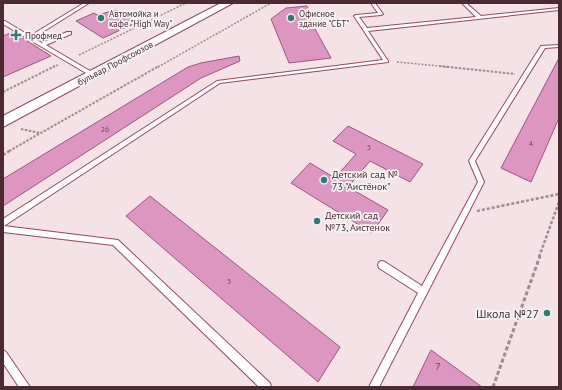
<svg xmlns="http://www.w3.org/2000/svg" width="562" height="390" font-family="'PT Sans',sans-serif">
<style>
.building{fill:#dd96c1;stroke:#98567f}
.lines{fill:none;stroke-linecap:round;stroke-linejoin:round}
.service-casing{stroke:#93495e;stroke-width:2}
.tertiary-casing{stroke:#93495e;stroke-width:2}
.path-far3{stroke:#a2888f;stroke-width:1.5;stroke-dasharray:2 1.5;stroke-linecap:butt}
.path-far2{stroke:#a2888f;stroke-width:2;stroke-dasharray:2.5 1.5;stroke-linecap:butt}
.path-far1{stroke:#a2888f;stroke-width:2.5;stroke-dasharray:3 2;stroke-linecap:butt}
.path{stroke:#a2888f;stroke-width:3;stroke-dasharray:4 2.5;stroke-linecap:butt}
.service{fill:#fff;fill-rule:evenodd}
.tertiary{fill:#fff;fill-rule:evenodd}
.poi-dot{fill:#357b71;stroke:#f5f5f5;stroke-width:1.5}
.labels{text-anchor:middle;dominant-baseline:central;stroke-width:3.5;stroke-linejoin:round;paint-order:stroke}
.number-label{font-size:8px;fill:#704556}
.far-poi-label{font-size:9px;fill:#4b2a33;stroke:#f5f5f5;text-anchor:start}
.far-street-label{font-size:9px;fill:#4b2a33;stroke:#f5f5f5}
.poi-label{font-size:10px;fill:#4b2a33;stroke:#f5f5f5;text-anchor:start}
.near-number-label{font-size:10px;fill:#704556}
.near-poi-label{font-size:12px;fill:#4b2a33;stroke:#f5f5f5;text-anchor:end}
</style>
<rect width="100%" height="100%" fill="#f4e2e6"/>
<path class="building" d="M 307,6 L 313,16 L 309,18 L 331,58 L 289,63 L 271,19 L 286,8 Z
M 116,10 L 138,22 L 103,38 L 76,21 L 94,13 L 97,15 Z
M 13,32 L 51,56 L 3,77 L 3,36 Z
M 239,56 L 240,61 L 201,78 L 3,206 L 3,179 L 188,67 L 201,63 Z
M 559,58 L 559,118 L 531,182 L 501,168 Z
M 348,126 L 423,164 L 410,182 L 370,161 L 348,187 L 388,210 L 372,233 L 291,183 L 310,163 L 335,178 L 356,154 L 333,141 Z
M 150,196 L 340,347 L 318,382 L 126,216 Z
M 431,350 L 482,387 L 413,387 Z"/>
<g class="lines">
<g class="service-casing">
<path id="service" d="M 84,3 L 89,3 L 33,38 L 42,43 L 67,32 L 71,32 L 71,34 L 46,45 L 95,74 L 95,76 L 91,76 L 3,24 L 3,21 L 5,21 L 30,36 Z
M 371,3 L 375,3 L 383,14 L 381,15 L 359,17 L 367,28 L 476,17 L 462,3 L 466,3 L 481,16 L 559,8 L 559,10 L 368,31 L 388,61 L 388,62 L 220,83 L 4,226 L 118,240 L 270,383 L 271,387 L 259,387 L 113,245 L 3,232 L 3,219 L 217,81 L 383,60 L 354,16 L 356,15 L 378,13 Z
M 559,45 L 559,47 L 545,48 L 475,161 L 484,182 L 379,387 L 369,387 L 418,293 L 379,268 L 378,265 L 379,262 L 382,261 L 385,262 L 422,286 L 478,182 L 469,161 L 470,159 L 541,46 Z
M 3,350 L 6,352 L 30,387 L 19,387 L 3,363 Z"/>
</g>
<g class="tertiary-casing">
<path id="tertiary" d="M 221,3 L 233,3 L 3,127 L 3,116 Z"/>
</g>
<path class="path-far3" d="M 79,55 L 186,3
M 397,62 L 449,67
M 53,67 L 58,65
M 158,67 L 271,3"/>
<path class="path-far2" d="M 439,66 L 515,74
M 3,92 L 55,66
M 21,129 L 40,133
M 9,151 L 159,66"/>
<path class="path-far1" d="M 3,155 L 11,150
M 477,211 L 559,194
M 539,257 L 559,202"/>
<path class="path" d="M 493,387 L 540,256"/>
<use href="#service" class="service"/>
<use href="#tertiary" class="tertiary"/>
</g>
<g class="poi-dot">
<circle cx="101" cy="18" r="4"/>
<circle cx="291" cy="18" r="4"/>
<path d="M14 29h4v4h4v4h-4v4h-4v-4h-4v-4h4z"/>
<circle cx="324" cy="180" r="4"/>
<circle cx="317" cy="221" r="4"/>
<circle cx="547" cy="313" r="4"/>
</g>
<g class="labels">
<g class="number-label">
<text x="105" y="129">26</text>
<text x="531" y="143">4</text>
<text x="369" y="147">5</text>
<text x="229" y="281">3</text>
</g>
<g class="far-poi-label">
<text x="109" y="13">Автомойка и<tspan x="109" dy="10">кафе "High Way"</tspan></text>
<text x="299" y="13">Офисное<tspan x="299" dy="10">здание "СБТ"</tspan></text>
<text x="25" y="35">Профмед</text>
</g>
<g class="far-street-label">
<text transform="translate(115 63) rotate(-28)">бульвар Профсоюзов</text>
</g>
<g class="poi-label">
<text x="332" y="174">Детский сад №<tspan x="332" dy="12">73 "Аистёнок"</tspan></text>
<text x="325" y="215">Детский сад<tspan x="325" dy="12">№73, Аистенок</tspan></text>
</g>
<g class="near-number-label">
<text x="438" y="366">7</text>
</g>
<g class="near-poi-label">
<text x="539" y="313">Школа №27</text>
</g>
</g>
<rect width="562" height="390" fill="none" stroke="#4b2a33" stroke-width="8"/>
</svg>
